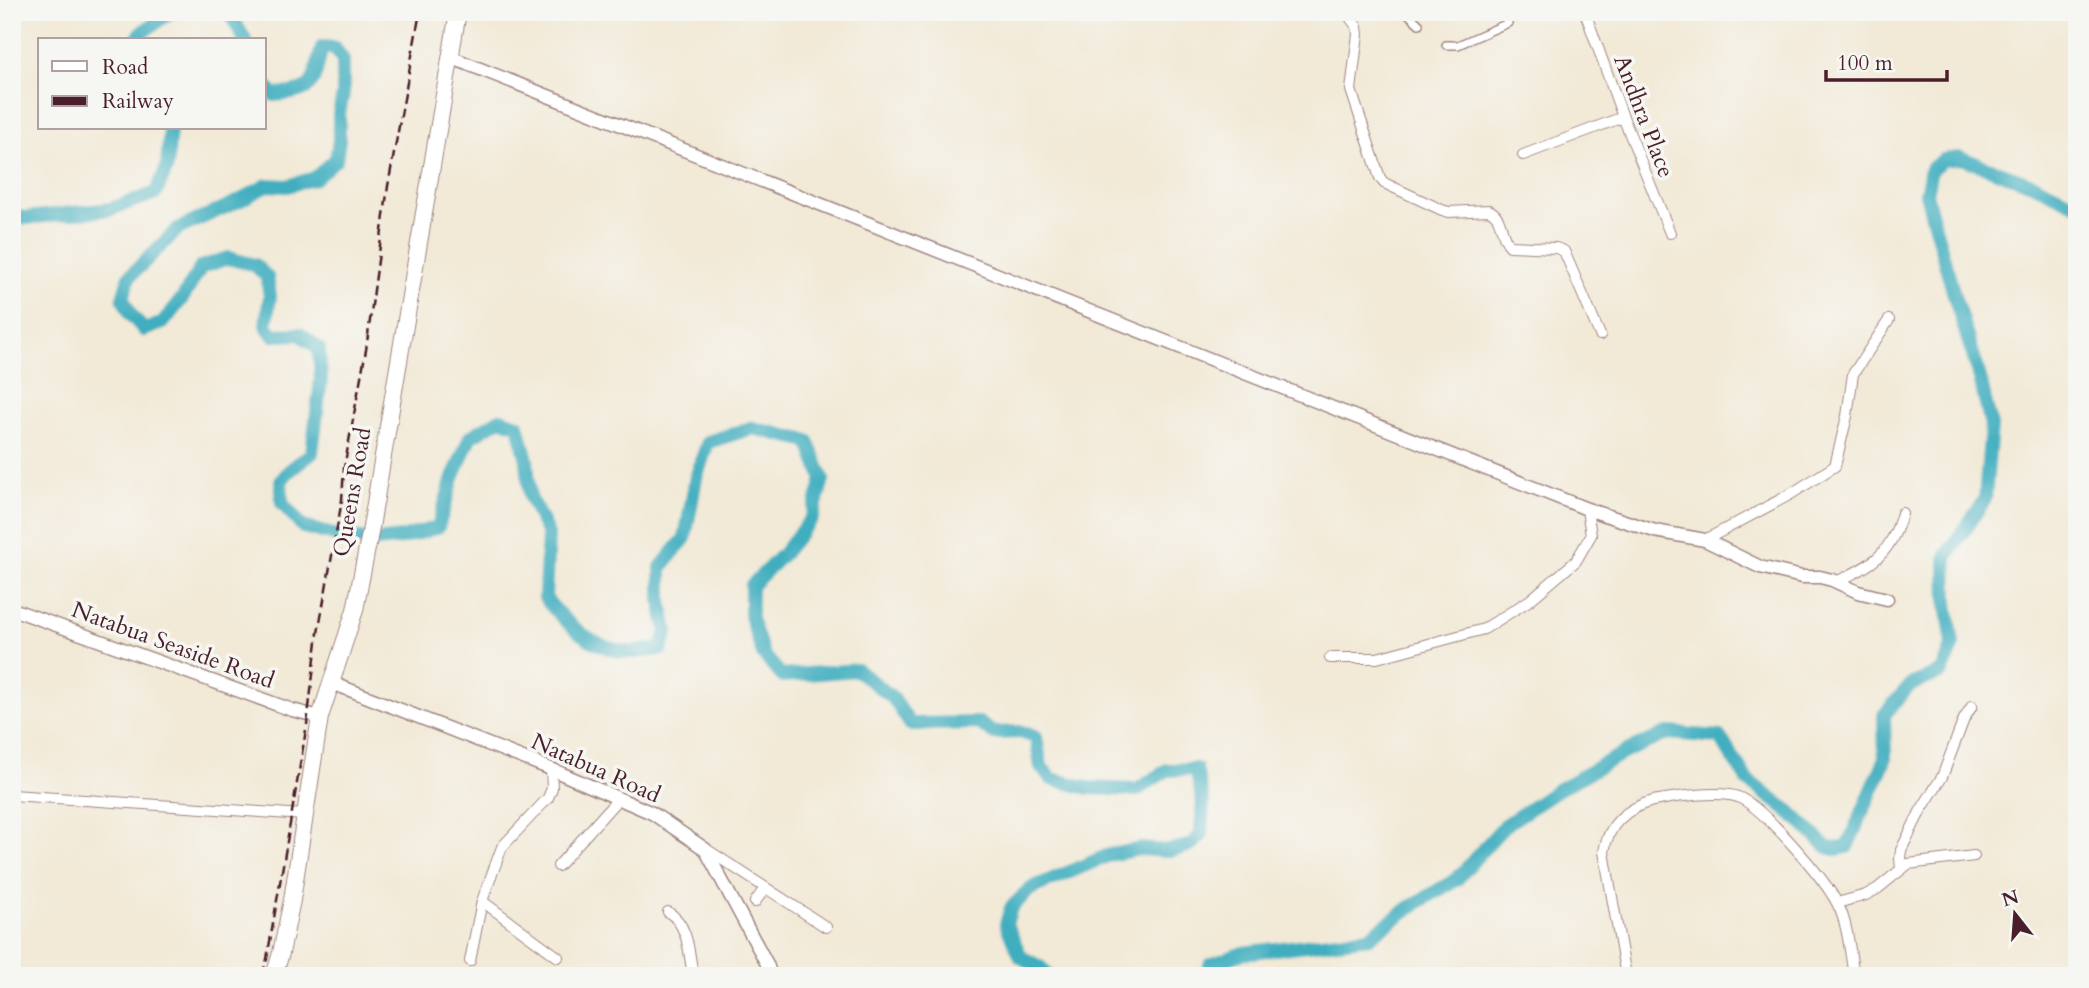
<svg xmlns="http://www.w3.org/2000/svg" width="2089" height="988" font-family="Cardo,serif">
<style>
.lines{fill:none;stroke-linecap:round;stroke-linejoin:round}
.river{stroke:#41aebf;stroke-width:14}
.pedestrian-casing{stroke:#9e8480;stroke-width:10}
.minor-casing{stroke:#9e8480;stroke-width:12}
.tertiary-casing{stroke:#9e8480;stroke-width:15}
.trunk-casing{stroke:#9e8480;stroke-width:18}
.pedestrian{stroke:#fff;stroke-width:7}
.minor{stroke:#fff;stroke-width:10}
.tertiary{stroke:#fff;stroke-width:12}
.trunk{stroke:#fff;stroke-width:16}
.rail{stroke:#4a1f2b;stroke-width:2.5;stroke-dasharray:10 5;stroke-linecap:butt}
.labels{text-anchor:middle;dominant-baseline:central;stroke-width:7;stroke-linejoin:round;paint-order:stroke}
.street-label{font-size:23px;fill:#4a1f2b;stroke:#f6f6f2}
</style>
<rect width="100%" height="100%" fill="#f6f6f2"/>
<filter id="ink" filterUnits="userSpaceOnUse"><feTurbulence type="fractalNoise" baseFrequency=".0143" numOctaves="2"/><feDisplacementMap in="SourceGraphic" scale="14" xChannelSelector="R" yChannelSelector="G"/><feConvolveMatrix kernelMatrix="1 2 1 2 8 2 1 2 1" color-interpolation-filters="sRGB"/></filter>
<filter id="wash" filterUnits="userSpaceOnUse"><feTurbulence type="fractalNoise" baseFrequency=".00686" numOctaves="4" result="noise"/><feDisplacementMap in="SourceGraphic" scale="28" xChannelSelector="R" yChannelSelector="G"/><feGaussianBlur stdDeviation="1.57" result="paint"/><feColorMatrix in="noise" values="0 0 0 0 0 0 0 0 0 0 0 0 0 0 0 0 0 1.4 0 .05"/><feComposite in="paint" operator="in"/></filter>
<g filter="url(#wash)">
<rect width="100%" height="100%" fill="#f2e9d6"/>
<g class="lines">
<path class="river" d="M 229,12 L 245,40
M 137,40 L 141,33 L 171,12
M 264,84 L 274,95 C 317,91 312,86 322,47 L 335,48 L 343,60 L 343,94 L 339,114 L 339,140 L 336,159 L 315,178 L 287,186 L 267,185 L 241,200 L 178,229 L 129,277 L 123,298 L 131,315 L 144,330 L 163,323 L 184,296 L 201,267 L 228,258 L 255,265 L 267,277 L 270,296 L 266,325 L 273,335 L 300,334 L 319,349 L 321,379 L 312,453 L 289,471 L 281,481 L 282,503 L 303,527 L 342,537 L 376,541 L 402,538 L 438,527 L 453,478 L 470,437 L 500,419 L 518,425 L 527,460 L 530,497 L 548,534 L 545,598 C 567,625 596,652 633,652 C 642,651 652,650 661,649 L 667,631 L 661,601 L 661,567 L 685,538 L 696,478 L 708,442 L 752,428 L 808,441 L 823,479 L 812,518 L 783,554 L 751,586 L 751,618 L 763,654 L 782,676 L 857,670 L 893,698 L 910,724 L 979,723 L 993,733 L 1021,732 L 1036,737 L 1041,767 L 1052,779 L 1088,788 L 1137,790 L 1167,770 L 1196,769 L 1203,801 L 1201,835 L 1191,845 L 1169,851 L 1140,849 L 1109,855 L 1030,889 L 1011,908 L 1006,924 L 1021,957 L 1040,967 L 1048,976
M 12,216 L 26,218 L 111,209 L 156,193 L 167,167 L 170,128
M 1736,762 L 1747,780 L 1791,813 L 1827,847 L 1835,849 L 1847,847 L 1885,760 L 1884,715 L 1910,685 L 1942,672 L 1953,644 L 1947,604 L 1946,557 L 1985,499 L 1991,426 L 1979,374 L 1956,302 L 1926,194 L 1931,169 L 1943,160 L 1961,158 L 2035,185 L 2077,205
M 1209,976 L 1210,965 L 1243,953 L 1369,937 L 1412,906 L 1457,879 L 1504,826 L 1559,789 L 1627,751 L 1668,733 L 1720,737 L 1738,766"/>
</g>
</g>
<g filter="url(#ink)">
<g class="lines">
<g class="pedestrian-casing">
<path id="pedestrian" d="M 1406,12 L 1419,24
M 1446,45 L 1458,45 L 1508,23 L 1502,12"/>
</g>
<g class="minor-casing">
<path id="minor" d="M 1346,12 L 1357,27 L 1358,34 L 1351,90 L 1380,178 L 1384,183 L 1442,210 L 1449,212 L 1489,210 C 1504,217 1499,235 1510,246 L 1556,248 L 1564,251 L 1600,335
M 1585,12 L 1623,117 L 1670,233
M 1523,155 L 1623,117
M 1705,540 L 1791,494 L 1835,466 L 1847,416 L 1853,374 L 1889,320
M 1836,582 C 1874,564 1891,554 1902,513
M 1330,658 L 1377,658 L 1484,629 L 1530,600 L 1576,561 L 1591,535 L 1587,509
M 12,795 L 304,815
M 706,849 L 826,927
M 558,866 L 618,799
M 1901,868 L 1900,859 L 1901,850 L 1921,810 L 1942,777 L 1964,719 L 1972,706
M 482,901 L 558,957
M 755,902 L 765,888
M 1837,903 L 1866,895 L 1877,889 L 1908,864 L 1974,856
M 668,912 C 689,924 689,955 693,976
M 470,961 L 482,901 L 502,847 L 548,798 L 552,788 L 551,769
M 1626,976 L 1604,852 C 1608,824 1627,808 1653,801 C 1673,797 1719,790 1738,797 C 1763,807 1824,878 1837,903 C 1848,923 1850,953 1854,976"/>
</g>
<g class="tertiary-casing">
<path id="tertiary" d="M 450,57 L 1587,509 L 1655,531 L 1705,540 L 1760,567 L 1802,577 L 1820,577 L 1832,580 L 1858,592 L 1887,599
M 12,609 L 292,710 L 320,717
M 332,683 L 551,769 L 652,813 L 705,849 L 767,964 L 771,976"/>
</g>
<g class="trunk-casing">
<path id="trunk" d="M 274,976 L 281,953 L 292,900 L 320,717 L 355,610 L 370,533 L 458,12"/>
</g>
<use href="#pedestrian" class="pedestrian"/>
<use href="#minor" class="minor"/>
<use href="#tertiary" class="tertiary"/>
<use href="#trunk" class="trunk"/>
<path class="rail" d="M 262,976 L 267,959 L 307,724 L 318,633 L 342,500 L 344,468 L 366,350 L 388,186 L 420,12"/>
</g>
</g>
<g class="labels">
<g class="street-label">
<text transform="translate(1644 116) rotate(69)">Andhra Place</text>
<text transform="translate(352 492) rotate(-80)">Queens Road</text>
<text transform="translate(173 645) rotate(20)">Natabua Seaside Road</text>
<text transform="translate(596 768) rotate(24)">Natabua Road</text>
</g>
</g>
<rect width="2089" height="988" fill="none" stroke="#f6f6f2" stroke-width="42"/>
<rect x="38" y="38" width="228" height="91" fill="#f6f6f2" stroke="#b1a0a2" stroke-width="2"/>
<rect x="52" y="61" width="35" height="10" fill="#ffffff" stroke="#b1a0a2" stroke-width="2"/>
<text x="102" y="74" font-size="21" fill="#4a1f2b">Road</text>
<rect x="52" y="96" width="35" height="10" fill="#4a1f2b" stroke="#b1a0a2" stroke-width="2"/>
<text x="102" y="108" font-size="21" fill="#4a1f2b">Railway</text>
<g transform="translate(2015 914) rotate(343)" stroke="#f6f6f2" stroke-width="5" paint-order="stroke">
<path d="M0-5L12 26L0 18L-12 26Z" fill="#4a1f2b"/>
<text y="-10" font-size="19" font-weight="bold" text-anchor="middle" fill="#4a1f2b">N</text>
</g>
<path d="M1826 70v10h121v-10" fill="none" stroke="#4a1f2b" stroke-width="3.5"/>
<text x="1837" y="70" font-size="21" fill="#4a1f2b" stroke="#f6f6f2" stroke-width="5" paint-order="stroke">100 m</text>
</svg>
